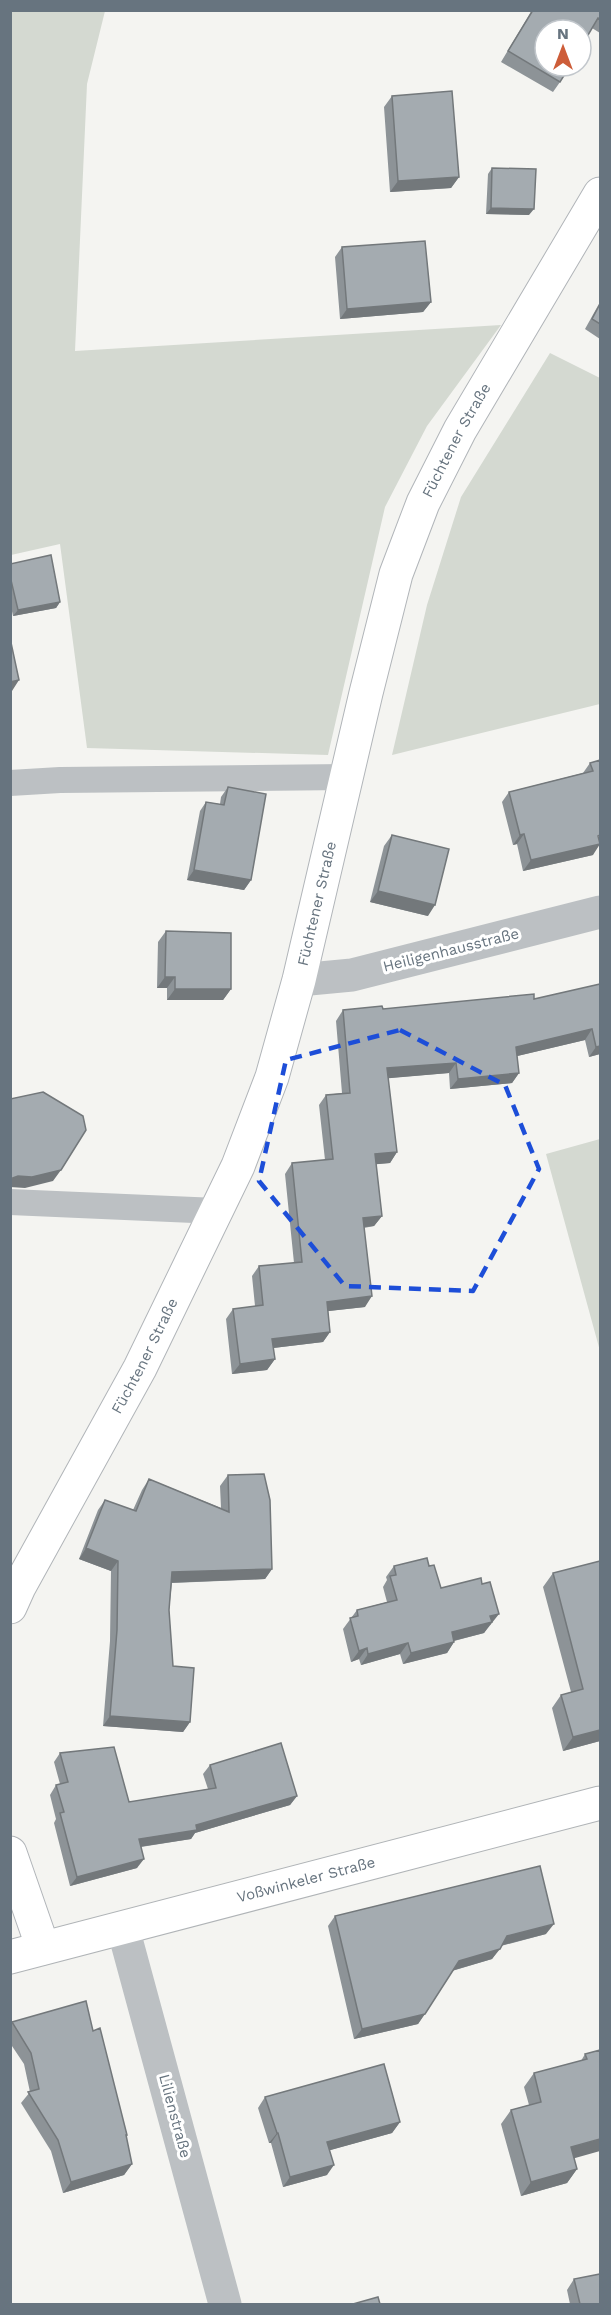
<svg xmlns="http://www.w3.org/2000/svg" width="611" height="2315" font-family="'Work Sans',sans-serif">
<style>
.green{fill:#d4d9d1}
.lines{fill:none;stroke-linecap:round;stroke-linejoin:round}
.secondary-casing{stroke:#b1b5b9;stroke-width:35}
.primary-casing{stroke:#b0b4b7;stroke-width:35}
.lane{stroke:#bcc0c3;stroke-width:26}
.street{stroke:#bcc0c3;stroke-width:33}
.secondary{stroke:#fff;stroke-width:33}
.primary{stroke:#fff;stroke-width:33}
.wall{fill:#8d9397}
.shaded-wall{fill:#73787b}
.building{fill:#a4abb0;stroke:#73787b;stroke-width:1.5}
.marked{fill:none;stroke:#1d4ed8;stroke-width:4.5;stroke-dasharray:12 8;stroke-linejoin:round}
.labels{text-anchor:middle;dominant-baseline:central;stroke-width:6;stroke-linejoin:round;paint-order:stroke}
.street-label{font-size:15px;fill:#67747f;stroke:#fff}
</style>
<rect width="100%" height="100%" fill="#f4f4f1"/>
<path class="green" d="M 10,11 L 105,11 L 87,84 L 75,351 L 501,325 L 427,426 L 385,507 L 328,755 L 87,748 L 60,544 L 11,555 Z
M 550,353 L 600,378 L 600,704 L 392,755 L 427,605 L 461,497 Z
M 600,1139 L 600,1351 L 546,1154 Z"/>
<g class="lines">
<g class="secondary-casing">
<g id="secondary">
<path id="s1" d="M 10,1607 L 19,1587 L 140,1368 L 238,1166 L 272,1077 L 299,980 L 366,693 L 396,574 L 423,503 L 460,430 L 600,194"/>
<path d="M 10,1853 L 43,1948"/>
</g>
</g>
<g class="primary-casing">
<g id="primary">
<path id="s2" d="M 10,1957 L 600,1803"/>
</g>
</g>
<path class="lane" d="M 10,783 L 60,780 L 346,777
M 10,1202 L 217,1211"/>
<path class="street" d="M 299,980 L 352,975 L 600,912
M 123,1928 L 225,2304"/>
<use href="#secondary" class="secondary"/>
<use href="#primary" class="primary"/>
</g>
<path class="wall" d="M 532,10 L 600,10 L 600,33 L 592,28 L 560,82 L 553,92 L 501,62 Z
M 392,96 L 459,177 L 451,188 L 390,192 L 384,107 Z
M 492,168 L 529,215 L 486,214 L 488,174 Z
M 342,247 L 431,302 L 423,312 L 340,319 L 335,257 Z
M 600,302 L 600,339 L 585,329 Z
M 10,564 L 60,602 L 56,608 L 13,616 L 10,602 Z
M 600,760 L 593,855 L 523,871 L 517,844 L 513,845 L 502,802 L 509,792 L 583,773 L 590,763 Z
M 228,787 L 251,880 L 244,890 L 187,880 L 200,811 L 206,802 L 220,804 L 221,797 Z
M 392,835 L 428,916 L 370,902 L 384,846 Z
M 166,931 L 231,989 L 223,1000 L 167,1000 L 167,988 L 157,988 L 158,942 Z
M 600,984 L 600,1054 L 589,1057 L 585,1040 L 517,1056 L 519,1073 L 512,1083 L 450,1089 L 449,1073 L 388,1078 L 397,1152 L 390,1163 L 376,1164 L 382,1216 L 374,1226 L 364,1228 L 365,1307 L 328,1311 L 330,1332 L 323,1342 L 273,1348 L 275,1359 L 267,1370 L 232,1374 L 226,1319 L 233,1309 L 255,1306 L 252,1276 L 259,1266 L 294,1263 L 285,1174 L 292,1163 L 325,1160 L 319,1105 L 326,1095 L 342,1093 L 336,1021 L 343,1010 L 383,1009 L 534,999 Z
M 228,1475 L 272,1569 L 265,1579 L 172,1583 L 169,1610 L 173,1666 L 190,1722 L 183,1732 L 103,1726 L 110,1641 L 111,1571 L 79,1559 L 98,1510 L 105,1500 L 133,1510 L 142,1490 L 149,1479 L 221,1508 L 220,1486 Z
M 394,1566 L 429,1566 L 441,1588 L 491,1625 L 489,1625 L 484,1633 L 454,1641 L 454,1642 L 447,1653 L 403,1664 L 400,1654 L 361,1665 L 359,1659 L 351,1662 L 343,1629 L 357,1610 L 387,1602 L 383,1587 L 387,1580 L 386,1577 Z
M 553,1573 L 600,1741 L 563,1751 L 552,1708 L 561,1695 L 571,1692 L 543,1587 Z
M 60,1753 L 129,1802 L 208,1789 L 203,1774 L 210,1765 L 297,1796 L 290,1805 L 195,1833 L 191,1839 L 141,1847 L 137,1868 L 70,1886 L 54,1823 L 56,1819 L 50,1795 L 56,1785 L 60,1784 L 54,1762 Z
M 335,1916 L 546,1934 L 501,1946 L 492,1959 L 452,1971 L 418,2024 L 354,2039 L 328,1926 Z
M 12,2022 L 93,2031 L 126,2137 L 132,2164 L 124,2175 L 63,2193 L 51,2151 L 21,2103 L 30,2092 L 24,2064 L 10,2043 L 10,2025 Z
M 600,2050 L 574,2158 L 577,2169 L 567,2183 L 521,2196 L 501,2124 L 511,2110 L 529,2105 L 524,2087 L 534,2073 L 581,2061 L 585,2054 Z
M 265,2097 L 400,2122 L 392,2133 L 330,2150 L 327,2175 L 283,2187 L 271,2143 L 269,2143 L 258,2108 Z
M 574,2279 L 600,2304 L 570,2304 L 567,2290 Z"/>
<path class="shaded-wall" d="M 459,177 L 451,188 L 390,192 L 398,181 Z
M 491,208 L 534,209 L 529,215 L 486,214 Z
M 431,302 L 423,312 L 340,319 L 347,309 Z
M 60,602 L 56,608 L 13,616 L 18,610 Z
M 19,680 L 12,691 L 10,692 L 10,682 Z
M 524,834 L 517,844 L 513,845 L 520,835 Z
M 600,844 L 593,855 L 523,871 L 531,860 Z
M 194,870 L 251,880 L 244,890 L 187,880 Z
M 378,891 L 435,905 L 428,916 L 370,902 Z
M 165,977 L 175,977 L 167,988 L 157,988 Z
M 175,989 L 231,989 L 223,1000 L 167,1000 Z
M 592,1029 L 585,1040 L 509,1058 L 516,1047 Z
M 600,1046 L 600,1054 L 589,1057 L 596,1047 Z
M 456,1063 L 449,1073 L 380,1079 L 387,1068 Z
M 519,1073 L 512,1083 L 450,1089 L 458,1079 Z
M 397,1152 L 390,1163 L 368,1165 L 375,1154 Z
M 61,1170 L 53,1181 L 25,1188 L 10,1187 L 10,1179 L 18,1176 Z
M 382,1216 L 374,1226 L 356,1228 L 363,1218 Z
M 372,1296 L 365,1307 L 320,1312 L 327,1302 Z
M 330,1332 L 323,1342 L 265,1349 L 272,1339 Z
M 275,1359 L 267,1370 L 232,1374 L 240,1364 Z
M 86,1548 L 118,1561 L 111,1571 L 79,1559 Z
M 272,1569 L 265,1579 L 165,1583 L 172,1572 Z
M 499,1614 L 484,1633 L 445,1643 L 452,1632 L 490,1616 Z
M 454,1642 L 447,1653 L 403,1664 L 411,1653 Z
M 408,1643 L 400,1654 L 361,1665 L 368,1654 Z
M 367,1648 L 359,1659 L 351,1662 L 359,1651 Z
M 110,1716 L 190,1722 L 183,1732 L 103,1726 Z
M 600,1730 L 600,1741 L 563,1751 L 573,1737 Z
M 297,1796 L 290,1805 L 195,1833 L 191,1839 L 132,1848 L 139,1839 L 196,1825 Z
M 144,1859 L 137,1868 L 70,1886 L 77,1877 Z
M 554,1924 L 546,1934 L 499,1946 L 507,1936 Z
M 500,1949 L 492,1959 L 451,1971 L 459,1961 Z
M 425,2014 L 418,2024 L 354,2039 L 362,2029 Z
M 400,2122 L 392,2133 L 320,2153 L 327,2142 Z
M 277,2133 L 278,2133 L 271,2143 L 269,2143 Z
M 600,2139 L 600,2151 L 561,2162 L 571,2147 Z
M 132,2164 L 124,2175 L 63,2193 L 71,2182 Z
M 334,2165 L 327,2175 L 283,2187 L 290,2177 Z
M 577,2169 L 567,2183 L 521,2196 L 531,2182 Z"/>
<path class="building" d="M 533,10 L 600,10 L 600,19 L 598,18 L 581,47 L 581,30 L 545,30 L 545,66 L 570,66 L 560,82 L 508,51 Z
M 452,91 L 459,177 L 398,181 L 392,96 Z
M 492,168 L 536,169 L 534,209 L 491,208 Z
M 425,241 L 431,302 L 347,309 L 342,247 Z
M 600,304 L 600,324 L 592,319 Z
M 51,555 L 60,602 L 18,610 L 10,576 L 10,564 Z
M 10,638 L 19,680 L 10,682 Z
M 600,760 L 600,835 L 598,836 L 600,844 L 531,860 L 524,834 L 520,835 L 509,792 L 593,771 L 590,763 Z
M 228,787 L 266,794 L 251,880 L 194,870 L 206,802 L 224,805 Z
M 392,835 L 449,849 L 435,905 L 378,891 Z
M 166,931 L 231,933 L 231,989 L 175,989 L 175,977 L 165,977 Z
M 600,984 L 600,1046 L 596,1047 L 592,1029 L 516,1047 L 519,1073 L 458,1079 L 456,1063 L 387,1068 L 397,1152 L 375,1154 L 382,1216 L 363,1218 L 372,1296 L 327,1302 L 330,1332 L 272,1339 L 275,1359 L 240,1364 L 233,1309 L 263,1305 L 259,1266 L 302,1262 L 292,1163 L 333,1159 L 326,1095 L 350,1093 L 343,1010 L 382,1006 L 383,1009 L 534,994 L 534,999 Z
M 43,1092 L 83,1116 L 86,1130 L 61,1170 L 32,1177 L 18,1176 L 10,1179 L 10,1099 Z
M 264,1474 L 270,1500 L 272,1569 L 172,1572 L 169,1610 L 173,1666 L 194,1668 L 190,1722 L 110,1716 L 117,1630 L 118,1561 L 86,1548 L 105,1500 L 136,1511 L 149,1479 L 229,1512 L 228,1475 Z
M 427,1558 L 429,1566 L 434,1565 L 441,1588 L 481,1578 L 482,1584 L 490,1582 L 499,1614 L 490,1616 L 492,1622 L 452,1632 L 454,1642 L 411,1653 L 408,1643 L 368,1654 L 367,1648 L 359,1651 L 350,1618 L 358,1616 L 357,1610 L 397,1600 L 390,1576 L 396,1575 L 394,1566 Z
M 600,1561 L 600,1730 L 573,1737 L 561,1695 L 583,1689 L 553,1573 Z
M 281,1743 L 297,1796 L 196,1825 L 197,1830 L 139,1839 L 144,1859 L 77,1877 L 60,1813 L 64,1812 L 56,1785 L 68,1782 L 60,1753 L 114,1747 L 129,1802 L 216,1788 L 210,1765 Z
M 540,1866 L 554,1924 L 507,1936 L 500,1949 L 459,1961 L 425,2014 L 362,2029 L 335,1916 Z
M 86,2001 L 93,2031 L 100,2028 L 127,2135 L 126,2135 L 132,2164 L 71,2182 L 58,2140 L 28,2092 L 39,2089 L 31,2053 L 12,2022 Z
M 600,2050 L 600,2139 L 571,2147 L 577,2169 L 531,2182 L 511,2110 L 541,2102 L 534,2073 L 587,2059 L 585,2054 Z
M 384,2064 L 400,2122 L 327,2142 L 334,2165 L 290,2177 L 278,2133 L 277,2133 L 265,2097 Z
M 600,2274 L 600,2304 L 580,2304 L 574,2279 Z
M 378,2297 L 380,2304 L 353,2304 Z"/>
<path class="marked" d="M 400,1030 L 505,1085 L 539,1169 L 473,1291 L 345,1286 L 259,1181 L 286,1060 Z"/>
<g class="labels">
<g class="street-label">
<text stroke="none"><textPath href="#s1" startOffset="1257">Füchtener Straße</textPath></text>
<text stroke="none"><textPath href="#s1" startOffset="771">Füchtener Straße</textPath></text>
<text transform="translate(451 950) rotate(-14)">Heiligenhausstraße</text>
<text stroke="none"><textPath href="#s1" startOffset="285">Füchtener Straße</textPath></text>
<text stroke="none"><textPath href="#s2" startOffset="306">Voßwinkeler Straße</textPath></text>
<text transform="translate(175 2116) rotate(75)">Lilienstraße</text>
</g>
</g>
<rect width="611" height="2315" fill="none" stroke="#67747f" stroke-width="24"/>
<g transform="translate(563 48)"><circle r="28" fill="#ffffff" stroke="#c2c7cc" stroke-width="1.5"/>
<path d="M0-4.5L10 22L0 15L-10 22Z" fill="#cd5d39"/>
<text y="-9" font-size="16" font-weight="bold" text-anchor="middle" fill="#67747f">N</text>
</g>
</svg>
